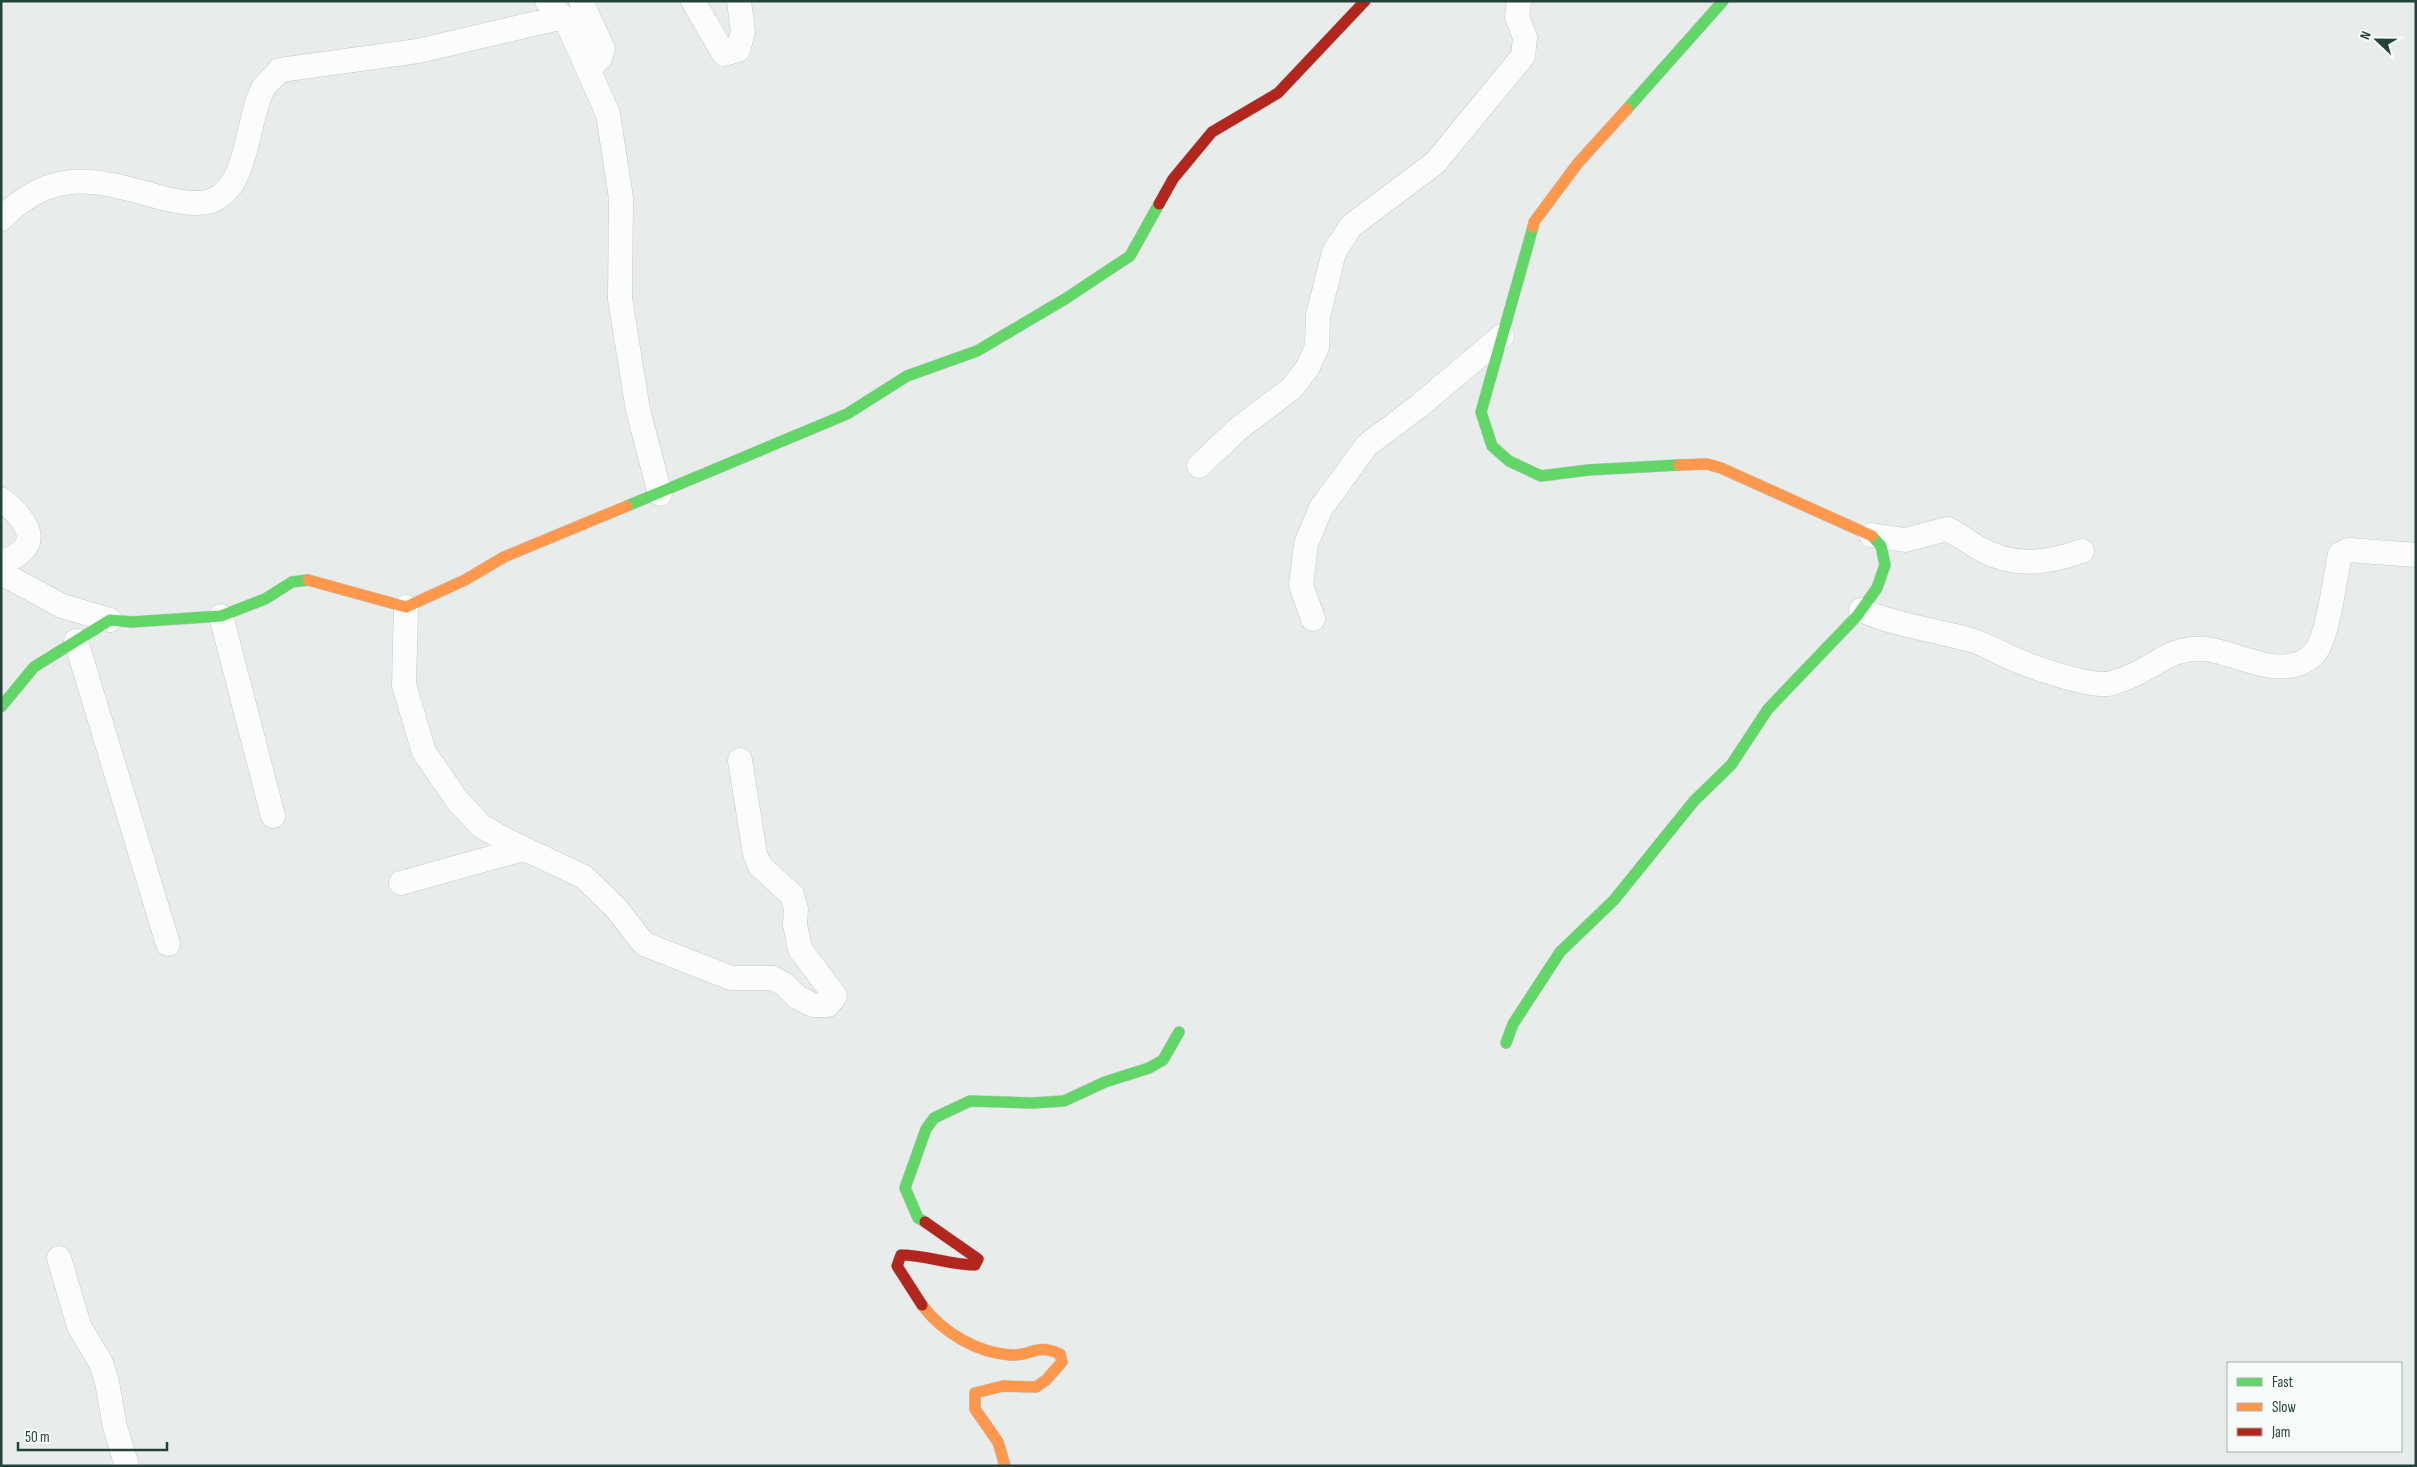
<svg xmlns="http://www.w3.org/2000/svg" width="2417" height="1467" font-family="'Sofia Sans Condensed',sans-serif">
<style>
.lines{fill:none;stroke-linecap:round;stroke-linejoin:round}
.street-casing{stroke:#c5cac8;stroke-width:25}
.fast-casing{stroke:#c3cbc8;stroke-width:12}
.slow-casing{stroke:#c3cbc8;stroke-width:12}
.jam-casing{stroke:#c3cbc8;stroke-width:12}
.street{stroke:#fcfcfc;stroke-width:24}
.fast{stroke:#63d668;stroke-width:11}
.slow{stroke:#ff974d;stroke-width:11}
.jam{stroke:#b3261e;stroke-width:11}
</style>
<rect width="100%" height="100%" fill="#e8edeb"/>
<g class="lines">
<g class="street-casing">
<path id="street" d="M 547,1 L 567,22 L 608,114 L 621,198 L 620,299 L 638,410 L 660,494
M 581,1 L 603,49 L 600,58 L 588,70
M 693,1 L 724,54 L 738,50 L 743,32 L 739,1
M 1,219 C 53,167 94,179 159,197 C 174,201 195,206 211,201 C 250,187 246,117 264,87 C 268,81 275,76 280,70 L 418,51 L 563,17
M 1199,466 L 1238,429 L 1292,388 L 1308,367 L 1317,347 L 1318,316 L 1334,252 L 1351,226 L 1435,163 L 1523,56 L 1525,37 L 1517,17 L 1519,1
M 1,499 C 15,510 41,534 22,551 C 16,557 8,560 1,564
M 1871,535 L 1905,540 L 1947,529 C 1958,534 1967,541 1977,547 C 2012,568 2045,564 2082,551
M 1,573 L 62,606 L 110,620
M 406,607 L 404,685 L 424,752 L 457,800 L 481,826 L 508,841 L 584,877 L 616,908 L 644,944 L 731,978 L 773,978 L 785,985 L 797,997 L 813,1005 L 828,1005 L 835,996 L 800,949 L 795,924 L 796,909 L 792,895 L 760,866 L 755,854 L 740,760
M 1861,610 C 1895,625 1934,630 1971,640 C 1982,643 1994,650 2005,655 C 2028,666 2082,685 2107,684 C 2111,684 2117,681 2121,680 C 2153,670 2168,646 2205,649 C 2238,652 2282,683 2313,655 C 2328,642 2335,576 2340,554 L 2349,550 L 2416,555
M 221,616 L 273,816
M 1313,619 L 1301,585 L 1306,544 L 1321,508 L 1367,445 L 1419,406 L 1502,336
M 76,641 L 168,944
M 401,883 L 523,849
M 59,1258 L 79,1326 L 101,1363 L 107,1382 L 115,1427 L 127,1466"/>
</g>
<g class="fast-casing">
<path id="fast" d="M 1627,109 L 1723,1
M 1533,227 L 1481,412 L 1492,446 L 1509,461 L 1541,476 L 1588,470 L 1679,465
M 627,506 L 847,414 L 907,376 L 977,351 L 1065,299 L 1130,256 L 1159,204
M 1,707 L 34,667 L 110,620 L 132,622 L 221,616 L 265,599 L 292,582 L 308,580
M 1506,1043 L 1513,1024 L 1560,952 L 1614,900 L 1694,801 L 1731,765 L 1768,709 L 1857,616 L 1877,588 L 1885,565 L 1881,546 L 1872,536
M 925,1222 L 918,1218 L 905,1188 L 926,1129 L 934,1118 L 970,1101 L 1033,1103 L 1064,1101 L 1105,1082 L 1149,1068 L 1163,1060 L 1179,1032"/>
</g>
<g class="slow-casing">
<path id="slow" d="M 1533,227 L 1534,222 L 1578,163 L 1627,109
M 1679,465 L 1707,464 L 1721,468 L 1872,536
M 308,580 L 406,607 L 465,580 L 504,557 L 627,506
M 922,1305 C 942,1332 977,1353 1011,1355 C 1034,1356 1034,1343 1060,1354 L 1062,1362 L 1046,1380 L 1036,1387 L 1003,1386 L 975,1393 L 975,1409 L 998,1442 L 1005,1466"/>
</g>
<g class="jam-casing">
<path id="jam" d="M 1159,204 L 1173,179 L 1212,132 L 1278,93 L 1365,1
M 922,1305 L 897,1266 L 901,1255 C 926,1255 950,1265 975,1265 L 978,1259 L 925,1222"/>
</g>
<use href="#street" class="street"/>
<use href="#fast" class="fast"/>
<use href="#slow" class="slow"/>
<use href="#jam" class="jam"/>
</g>
<rect width="2417" height="1467" fill="none" stroke="#24423a" stroke-width="5"/>
<rect x="2227" y="1362" width="175" height="90" fill="#f7fbf9" stroke="#a3b1ad"/>
<rect x="2237" y="1378" width="25" height="8" fill="#63d668" stroke="#a3b1ad"/>
<text x="2272" y="1387" font-size="15" fill="#24423a">Fast</text>
<rect x="2237" y="1403" width="25" height="8" fill="#ff974d" stroke="#a3b1ad"/>
<text x="2272" y="1412" font-size="15" fill="#24423a">Slow</text>
<rect x="2237" y="1428" width="25" height="8" fill="#b3261e" stroke="#a3b1ad"/>
<text x="2272" y="1437" font-size="15" fill="#24423a">Jam</text>
<g transform="translate(2377 40) rotate(292)" stroke="#f7fbf9" stroke-width="4" paint-order="stroke">
<path d="M0-4L9 19L0 12L-9 19Z" fill="#24423a"/>
<text y="-8" font-size="14" font-weight="bold" text-anchor="middle" fill="#24423a">N</text>
</g>
<path d="M18 1442v8h149v-8" fill="none" stroke="#24423a" stroke-width="2.5"/>
<text x="25" y="1442" font-size="15" fill="#24423a" stroke="#f7fbf9" stroke-width="4" paint-order="stroke">50 m</text>
</svg>
